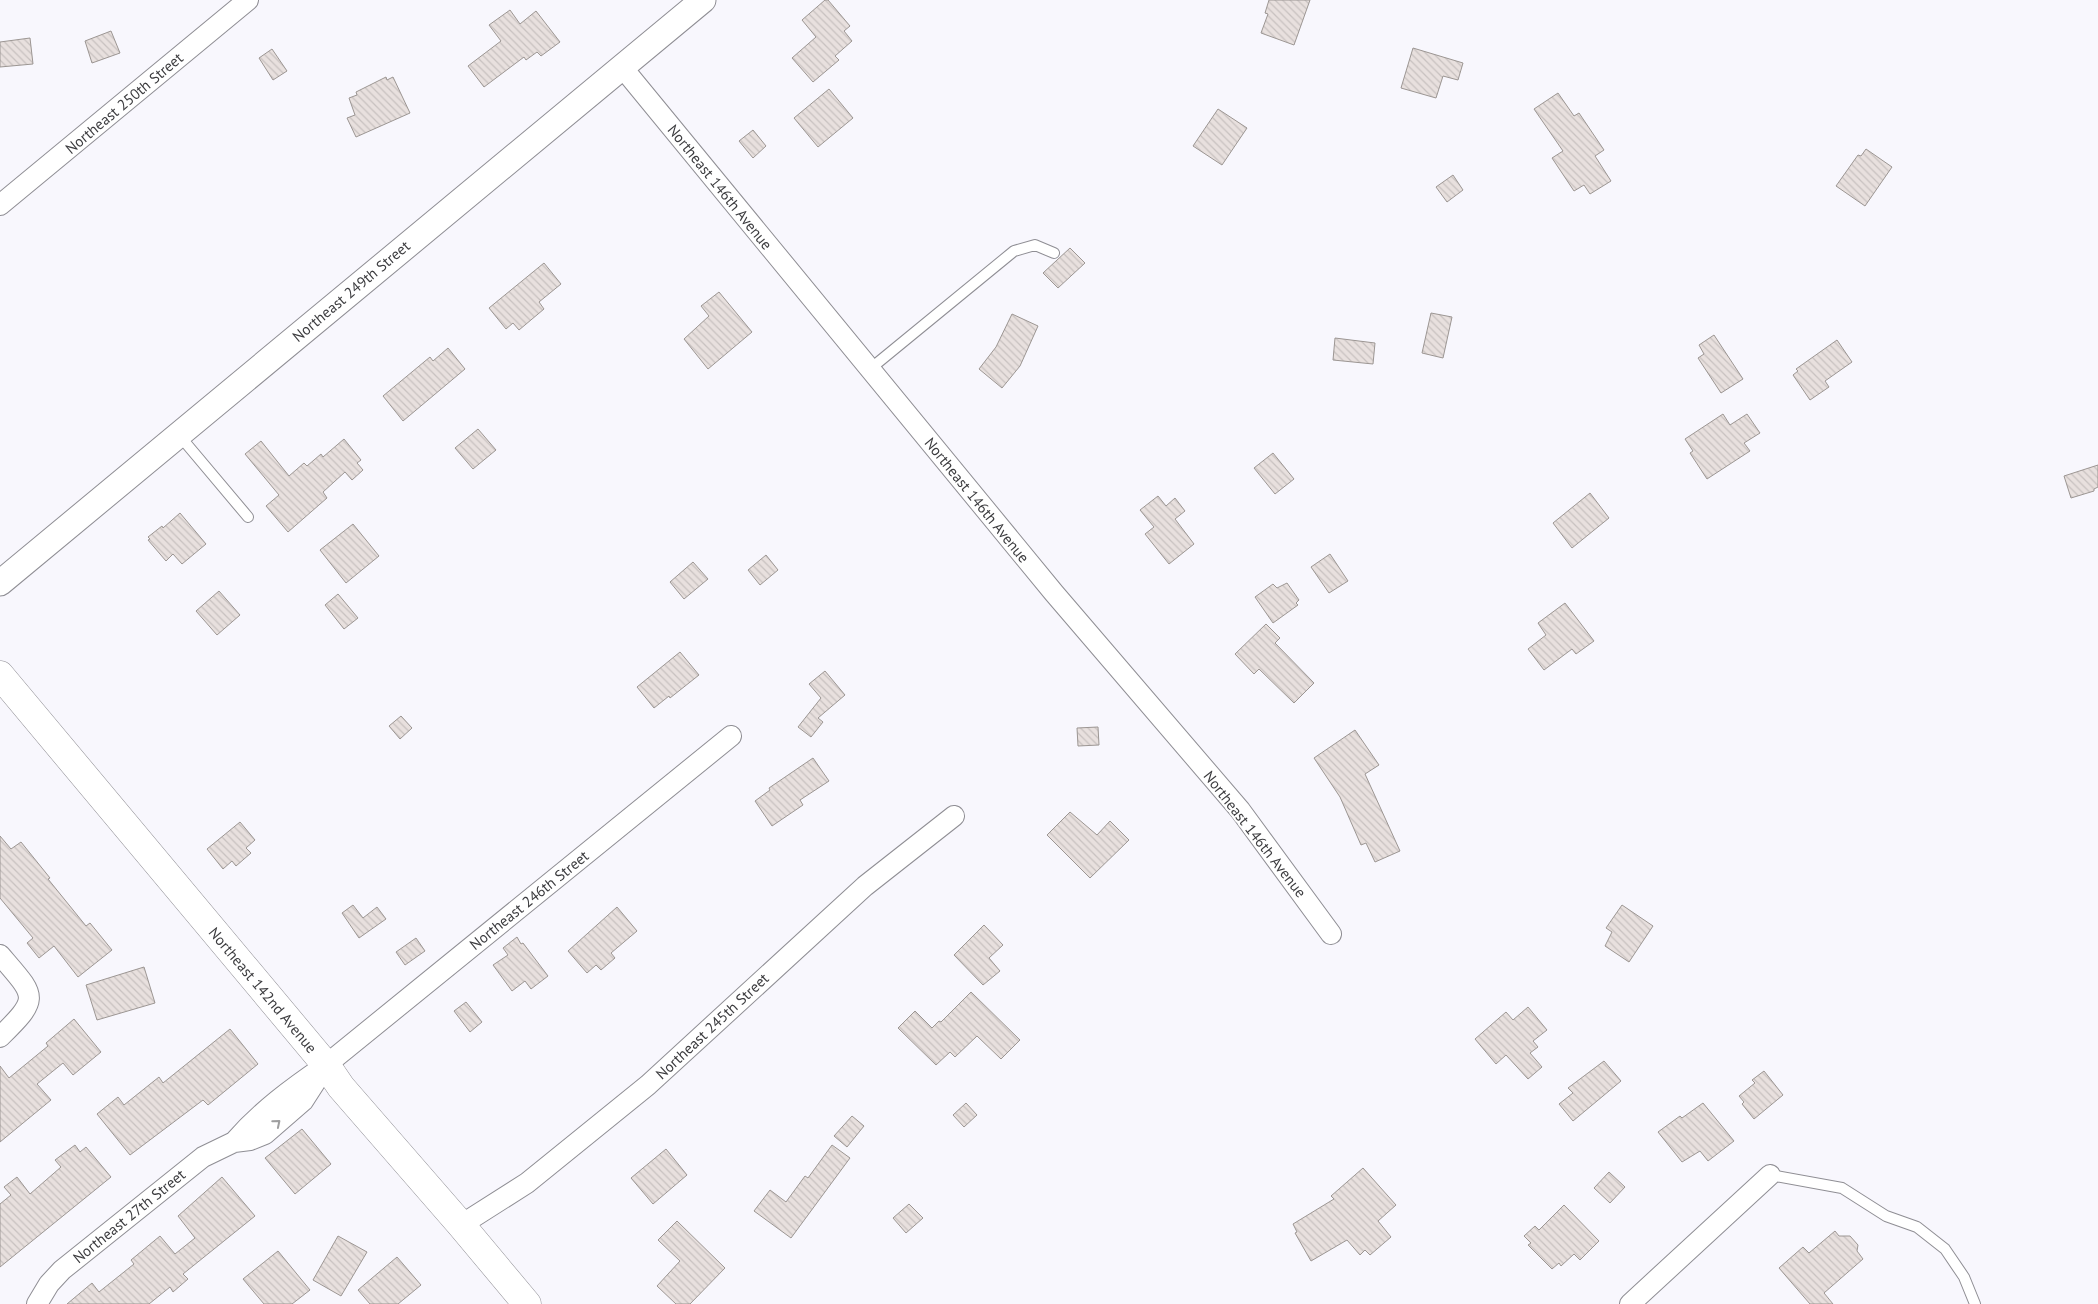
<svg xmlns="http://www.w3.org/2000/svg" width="2098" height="1304" font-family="'PT Sans',sans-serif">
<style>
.building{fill:url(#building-back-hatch);stroke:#9c9693}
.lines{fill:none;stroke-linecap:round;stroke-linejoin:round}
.service-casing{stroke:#8f8e94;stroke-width:12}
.minor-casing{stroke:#8f8e94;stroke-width:22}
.tertiary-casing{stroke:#8f8e94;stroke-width:27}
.secondary-casing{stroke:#8f8e94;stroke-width:29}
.service{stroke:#fff;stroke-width:10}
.minor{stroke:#fff;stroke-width:20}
.tertiary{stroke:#fff;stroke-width:25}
.secondary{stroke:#fff;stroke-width:28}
.oneway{stroke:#9e9e9f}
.labels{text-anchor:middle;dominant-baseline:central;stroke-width:4;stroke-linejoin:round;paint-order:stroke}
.street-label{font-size:15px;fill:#3c3c3f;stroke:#fff}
</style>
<defs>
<pattern id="building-back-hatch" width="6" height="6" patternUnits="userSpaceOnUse" patternTransform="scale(1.25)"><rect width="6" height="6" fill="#e8e0de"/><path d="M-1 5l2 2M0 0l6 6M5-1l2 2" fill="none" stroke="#c8c1c0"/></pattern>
</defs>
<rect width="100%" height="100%" fill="#f8f7fd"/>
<path class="building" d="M 825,0 L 828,0 L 850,26 L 844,31 L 852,41 L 835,56 L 839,60 L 813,82 L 792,58 L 816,37 L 802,20 Z
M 1269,0 L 1310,0 L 1294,45 L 1261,33 L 1268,14 L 1265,13 Z
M 510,10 L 520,24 L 536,11 L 560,42 L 541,56 L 537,52 L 526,60 L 524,57 L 484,87 L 468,66 L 501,41 L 489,25 Z
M 111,31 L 120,53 L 92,63 L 85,41 Z
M 30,38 L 33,64 L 0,67 L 0,42 Z
M 1413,48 L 1463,63 L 1458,80 L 1443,76 L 1436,98 L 1401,88 Z
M 272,49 L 287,71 L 273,80 L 259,58 Z
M 386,77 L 387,80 L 393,77 L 410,113 L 356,137 L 347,118 L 355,115 L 349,98 L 357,95 L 356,92 Z
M 829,89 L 853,118 L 818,147 L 794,118 Z
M 1558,93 L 1574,116 L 1579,113 L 1604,150 L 1595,156 L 1611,181 L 1590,194 L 1584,185 L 1574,191 L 1552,158 L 1563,151 L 1534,109 Z
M 1218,109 L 1247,128 L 1222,165 L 1193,146 Z
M 753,130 L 766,146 L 753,158 L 739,141 Z
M 1866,149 L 1892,167 L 1865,206 L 1836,186 L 1858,155 L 1861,156 Z
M 1453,175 L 1463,190 L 1447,202 L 1436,187 Z
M 1070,248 L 1085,263 L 1058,288 L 1043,273 Z
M 544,263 L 561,284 L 539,302 L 544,309 L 519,330 L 513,323 L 506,329 L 489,308 Z
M 719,292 L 752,332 L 708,369 L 684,339 L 709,316 L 701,306 Z
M 1431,313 L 1452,317 L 1443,358 L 1422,353 Z
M 1012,314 L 1038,326 L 1020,366 L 1002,388 L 979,369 L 996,347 Z
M 1714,335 L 1743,379 L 1721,393 L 1698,358 L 1704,354 L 1699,345 Z
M 1335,338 L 1375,343 L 1373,364 L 1333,360 Z
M 1837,340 L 1852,362 L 1825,381 L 1829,387 L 1810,400 L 1793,375 L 1798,371 L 1796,369 Z
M 448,348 L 465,369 L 403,421 L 383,396 L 430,357 L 433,361 Z
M 1723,414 L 1730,425 L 1747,414 L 1760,433 L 1744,443 L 1750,451 L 1707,479 L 1690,453 L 1693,451 L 1685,439 Z
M 478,429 L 496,450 L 473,469 L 455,448 Z
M 344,439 L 361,460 L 357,463 L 363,470 L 352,480 L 345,472 L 323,492 L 327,498 L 288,532 L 266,506 L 279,495 L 245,454 L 261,441 L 289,476 L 304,463 L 307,466 L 321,454 L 323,457 Z
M 1273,453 L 1294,479 L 1275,494 L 1254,468 Z
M 2098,465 L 2098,487 L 2094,489 L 2094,491 L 2071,498 L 2064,476 Z
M 1590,493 L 1609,518 L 1572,548 L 1553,523 Z
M 1158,496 L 1166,506 L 1175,498 L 1185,511 L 1175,519 L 1194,544 L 1169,564 L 1145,534 L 1154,527 L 1140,510 Z
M 180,513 L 206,544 L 182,564 L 173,554 L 166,561 L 148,540 L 150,539 L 148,537 L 162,526 L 163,528 Z
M 353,524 L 379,556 L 346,583 L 320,550 Z
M 1330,554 L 1348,581 L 1329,593 L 1311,567 Z
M 766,555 L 778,570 L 760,585 L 748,570 Z
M 693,562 L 708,579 L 684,599 L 670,582 Z
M 1287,583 L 1299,600 L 1296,603 L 1298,605 L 1273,623 L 1255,597 L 1273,584 L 1277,588 Z
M 219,591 L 240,615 L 217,635 L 196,611 Z
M 338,594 L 358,618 L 344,629 L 325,605 Z
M 1565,603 L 1594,641 L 1576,654 L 1572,649 L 1544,670 L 1528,649 L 1546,635 L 1538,623 Z
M 1266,624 L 1280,638 L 1275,643 L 1314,683 L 1294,703 L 1259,669 L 1254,674 L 1235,654 Z
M 680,652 L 699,675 L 670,698 L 669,696 L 654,708 L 637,687 Z
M 825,671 L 845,695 L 818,718 L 823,722 L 811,737 L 798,727 L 821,698 L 809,684 Z
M 401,716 L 412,728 L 400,739 L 389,726 Z
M 1098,727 L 1099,745 L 1078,746 L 1077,728 Z
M 1355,730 L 1379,765 L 1365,774 L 1400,851 L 1375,862 L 1366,843 L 1361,845 L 1340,797 L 1314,758 Z
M 813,758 L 829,781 L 800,800 L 803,805 L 772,826 L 755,801 L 770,790 L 769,788 Z
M 1070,812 L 1097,835 L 1110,821 L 1129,840 L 1090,878 L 1047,835 Z
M 240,822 L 255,840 L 246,848 L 251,853 L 236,866 L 232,861 L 223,869 L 207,849 Z
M 0,836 L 11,849 L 21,842 L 50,878 L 48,879 L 86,926 L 90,923 L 112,950 L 78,977 L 54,946 L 39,958 L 27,943 L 33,938 L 0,898 Z
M 353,905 L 363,918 L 377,907 L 386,919 L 359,938 L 342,913 Z
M 1622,905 L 1653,926 L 1629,962 L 1605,946 L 1612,932 L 1606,928 Z
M 617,907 L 637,931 L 611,953 L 615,958 L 601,970 L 596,965 L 587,973 L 568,951 Z
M 984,925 L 1003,945 L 989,958 L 1000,971 L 983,985 L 954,955 Z
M 517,937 L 521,944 L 523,943 L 548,976 L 531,989 L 525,981 L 512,991 L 493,965 L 508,955 L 503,948 Z
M 416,938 L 425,951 L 405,965 L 396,952 Z
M 144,967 L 155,1003 L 97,1020 L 86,985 Z
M 971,992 L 1020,1040 L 1001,1059 L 977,1036 L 955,1057 L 950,1052 L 936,1065 L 898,1028 L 915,1011 L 932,1028 L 939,1021 L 941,1022 Z
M 466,1002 L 482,1022 L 470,1032 L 454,1011 Z
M 1528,1007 L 1547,1030 L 1533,1041 L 1538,1047 L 1530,1053 L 1542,1067 L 1528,1079 L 1506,1055 L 1496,1064 L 1475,1039 L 1506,1012 L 1513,1020 Z
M 74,1019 L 101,1052 L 73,1075 L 63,1063 L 37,1084 L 51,1100 L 0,1142 L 0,1066 L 9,1078 L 48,1046 L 46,1043 Z
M 230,1029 L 258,1064 L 208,1105 L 203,1100 L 130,1155 L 97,1114 L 118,1097 L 124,1105 L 159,1077 L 163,1083 Z
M 1604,1061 L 1621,1081 L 1573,1121 L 1559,1104 L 1573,1093 L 1568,1088 Z
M 1764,1071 L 1783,1095 L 1754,1119 L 1742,1104 L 1744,1102 L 1739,1096 L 1755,1083 L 1752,1080 Z
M 966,1103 L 977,1115 L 964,1127 L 953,1115 Z
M 1703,1103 L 1734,1141 L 1708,1161 L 1700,1151 L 1682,1162 L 1658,1132 L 1680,1116 L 1682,1118 Z
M 852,1116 L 864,1126 L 847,1147 L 834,1136 Z
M 302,1129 L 331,1164 L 295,1194 L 265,1158 Z
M 75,1145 L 80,1152 L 86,1147 L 111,1177 L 0,1267 L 0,1204 L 11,1195 L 4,1187 L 17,1177 L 30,1194 L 61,1167 L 55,1160 Z
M 832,1145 L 850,1158 L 791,1238 L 754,1211 L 770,1190 L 786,1202 L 805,1176 L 808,1178 Z
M 666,1149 L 687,1175 L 653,1204 L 631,1178 Z
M 1363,1168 L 1396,1205 L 1378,1221 L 1391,1237 L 1370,1255 L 1365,1250 L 1360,1255 L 1347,1240 L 1311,1261 L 1295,1233 L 1297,1232 L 1293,1224 L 1334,1199 L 1331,1196 Z
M 1609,1172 L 1625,1187 L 1610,1203 L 1594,1188 Z
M 222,1177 L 255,1216 L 183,1274 L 188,1279 L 173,1292 L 170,1287 L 149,1304 L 67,1304 L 92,1283 L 99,1292 L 134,1264 L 131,1260 L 160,1236 L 175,1254 L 195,1238 L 178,1216 Z
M 909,1204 L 923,1218 L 906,1233 L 893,1218 Z
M 1564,1205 L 1599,1241 L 1580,1260 L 1574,1254 L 1561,1266 L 1559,1263 L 1552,1269 L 1528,1245 L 1531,1243 L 1524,1236 L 1535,1226 L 1539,1230 Z
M 677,1221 L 725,1268 L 690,1304 L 676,1304 L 657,1286 L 680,1261 L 658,1240 Z
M 1835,1231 L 1839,1236 L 1850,1236 L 1858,1245 L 1857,1251 L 1863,1259 L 1824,1293 L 1833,1304 L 1810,1304 L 1779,1268 L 1803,1247 L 1809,1253 Z
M 338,1236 L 367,1252 L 341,1296 L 313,1280 Z
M 278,1251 L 310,1290 L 292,1304 L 264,1304 L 243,1279 Z
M 397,1257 L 421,1285 L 398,1304 L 370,1304 L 358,1290 Z"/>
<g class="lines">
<g class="service-casing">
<path id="service" d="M 870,369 L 1014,251 L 1035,245 L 1054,253
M 179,435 L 248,517
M 1770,1175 L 1842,1188 L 1886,1216 L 1917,1227 L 1945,1249 L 1964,1277 L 1975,1304"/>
</g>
<g class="minor-casing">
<path id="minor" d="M 622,67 L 1054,593 L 1240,810 L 1331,934
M 0,205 L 248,0
M 0,955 C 36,997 41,997 0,1037
M 234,1142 C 261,1111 292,1088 326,1065 L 731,736
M 461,1225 L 527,1183 L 648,1085 L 865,886 L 954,816
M 37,1304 L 49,1284 L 62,1270 L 203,1157 L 234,1142 L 250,1140 L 265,1134 L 303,1101 L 321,1073
M 1630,1304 L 1770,1175"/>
</g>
<g class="tertiary-casing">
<path id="tertiary" d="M 0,583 L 703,0"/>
</g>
<g class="secondary-casing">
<path id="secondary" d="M 0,675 L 326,1065 L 341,1087 L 461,1225 L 527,1304"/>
</g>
<use href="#service" class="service"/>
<use href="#minor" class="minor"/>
<use href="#tertiary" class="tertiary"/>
<use href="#secondary" class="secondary"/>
</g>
<defs><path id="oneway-chevron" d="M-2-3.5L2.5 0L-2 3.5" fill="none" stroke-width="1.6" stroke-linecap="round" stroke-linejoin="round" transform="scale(1.25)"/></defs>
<use class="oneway" href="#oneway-chevron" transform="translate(277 1123) rotate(-40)"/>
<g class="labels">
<g class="street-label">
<text transform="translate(124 103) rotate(-40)">Northeast 250th Street</text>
<text transform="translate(720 187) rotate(51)">Northeast 146th Avenue</text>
<text transform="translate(351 291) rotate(-40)">Northeast 249th Street</text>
<text transform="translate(977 500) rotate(51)">Northeast 146th Avenue</text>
<text transform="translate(1255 834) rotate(52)">Northeast 146th Avenue</text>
<text transform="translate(529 900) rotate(-39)">Northeast 246th Street</text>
<text transform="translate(263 990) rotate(50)">Northeast 142nd Avenue</text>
<text transform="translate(712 1026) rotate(-43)">Northeast 245th Street</text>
<text transform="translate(129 1216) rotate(-39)">Northeast 27th Street</text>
</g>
</g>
</svg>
